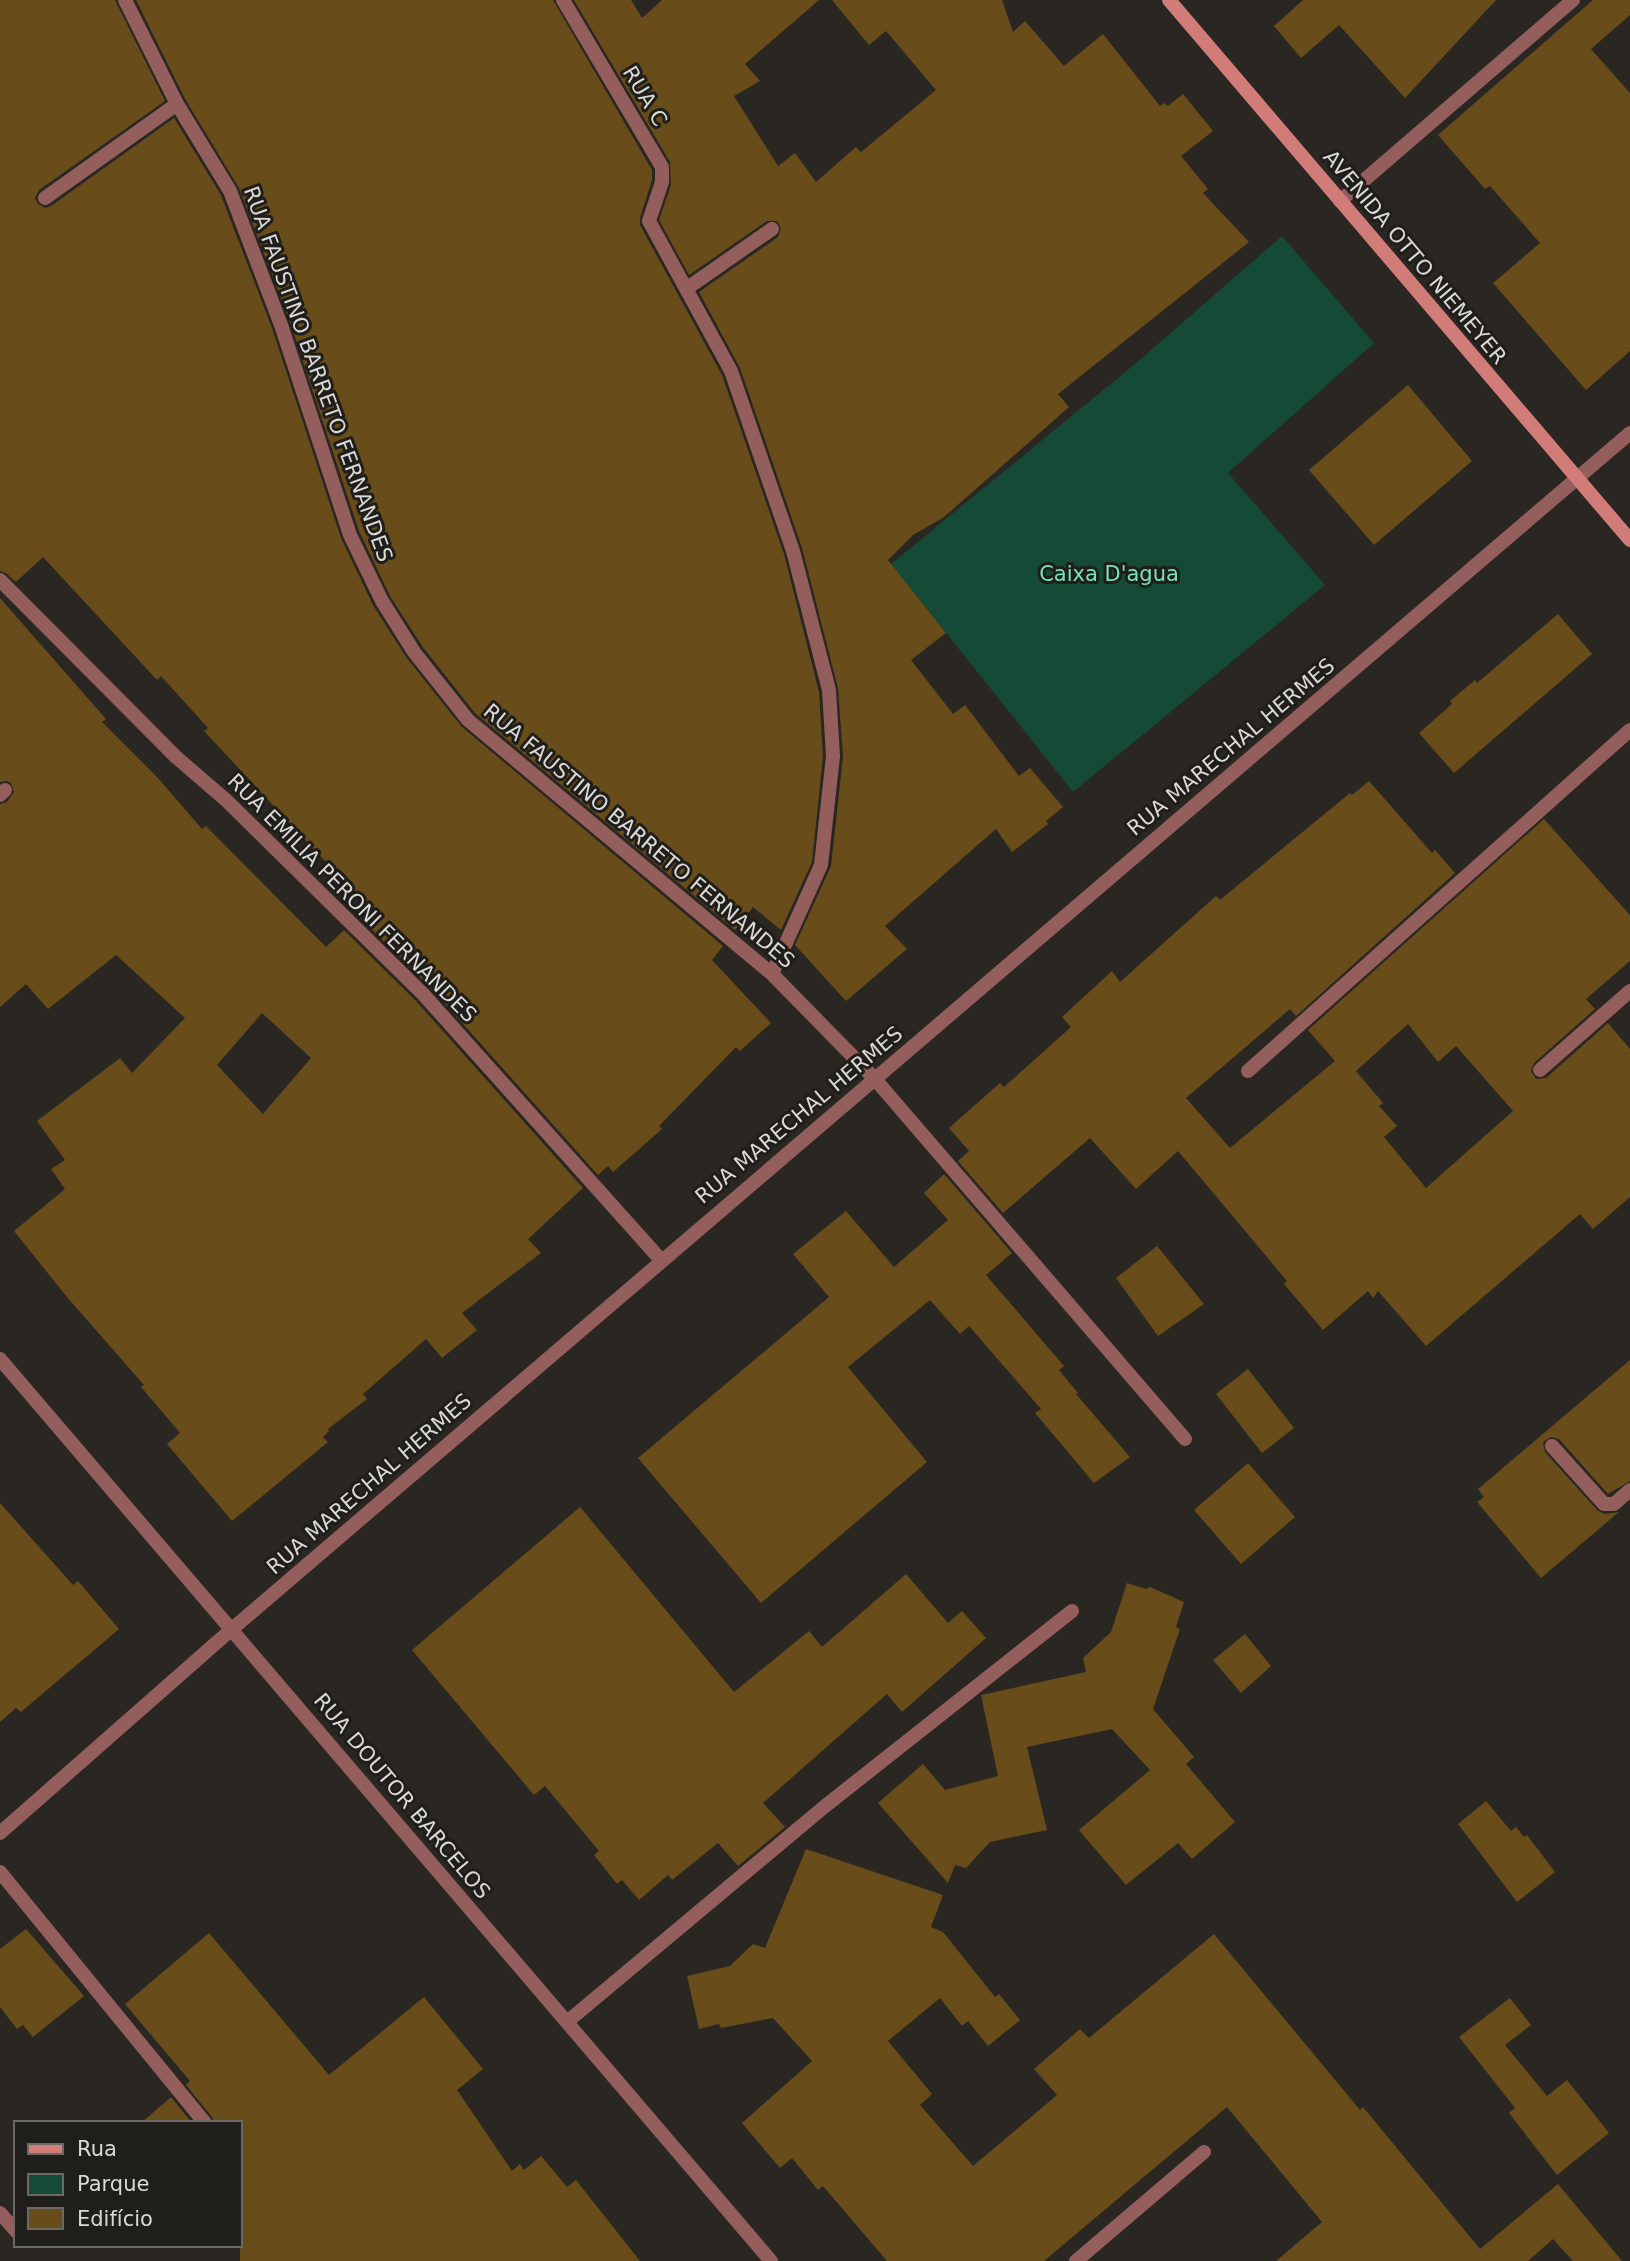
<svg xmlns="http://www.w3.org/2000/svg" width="1630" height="2261" font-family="'DejaVu Sans',sans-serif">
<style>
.green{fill:#154a36}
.building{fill:#684c19;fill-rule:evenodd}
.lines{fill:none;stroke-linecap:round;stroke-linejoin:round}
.service{stroke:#935e5b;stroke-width:14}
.minor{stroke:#935e5b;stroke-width:14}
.tertiary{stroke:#935e5b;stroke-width:14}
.secondary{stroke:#d17c78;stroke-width:14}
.labels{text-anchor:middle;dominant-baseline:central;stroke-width:6;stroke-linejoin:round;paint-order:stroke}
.street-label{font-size:21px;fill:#dad9d6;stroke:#201e1a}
.park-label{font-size:21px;fill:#73e6b7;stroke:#201e1a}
</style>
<rect width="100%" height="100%" fill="#2a2723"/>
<path class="green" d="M 1282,236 L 1374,343 L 1228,473 L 1325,585 L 1073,792 L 891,564 L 1135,364 Z"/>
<path class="building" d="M 0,0 L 115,0 L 165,101 L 39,190 L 35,198 L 38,204 L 45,208 L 51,206 L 174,118 L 221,195 L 272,328 L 341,538 L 373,605 L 406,657 L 462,727 L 723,946 L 712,960 L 771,1023 L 740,1051 L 736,1047 L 659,1126 L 662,1129 L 613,1172 L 608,1166 L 598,1175 L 430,987 L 358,916 L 368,907 L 204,731 L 208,728 L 161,676 L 157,680 L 43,557 L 16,582 L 6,573 L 0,571 Z
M 136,0 L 553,0 L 652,170 L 652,180 L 640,218 L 640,225 L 722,375 L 784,554 L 819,692 L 823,756 L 812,862 L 781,930 L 753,907 L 735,930 L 475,713 L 422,646 L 390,596 L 359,531 L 290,322 L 239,188 L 185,99 Z
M 574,0 L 631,0 L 642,18 L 662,0 L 819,0 L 745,64 L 760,81 L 734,96 L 778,166 L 795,153 L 816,182 L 856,147 L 861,152 L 936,90 L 886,31 L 869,45 L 832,0 L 1002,0 L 1013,32 L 1025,21 L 1064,66 L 1103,34 L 1160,106 L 1164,103 L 1168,106 L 1183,94 L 1213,131 L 1181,156 L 1208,189 L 1203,193 L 1249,242 L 1058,394 L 1069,407 L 944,517 L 913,535 L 888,560 L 946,633 L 911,660 L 953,714 L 965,705 L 1019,776 L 1030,768 L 1063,807 L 1046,821 L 1048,824 L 1012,852 L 996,829 L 885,926 L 907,949 L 846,1001 L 795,945 L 831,866 L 843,757 L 838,688 L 802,548 L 740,368 L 699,292 L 778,237 L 781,228 L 777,221 L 767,221 L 689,275 L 659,220 L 671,185 L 670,162 Z
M 1303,0 L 1496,0 L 1405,98 L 1339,25 L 1301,58 L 1274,26 Z
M 1593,0 L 1630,0 L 1630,15 L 1591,49 L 1630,93 L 1630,351 L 1586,390 L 1493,283 L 1540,243 L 1490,186 L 1485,189 L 1438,135 Z
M 1408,385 L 1472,461 L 1374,545 L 1309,470 Z
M 0,598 L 106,719 L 102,722 L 158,778 L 202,829 L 206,826 L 326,947 L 344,930 L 416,1001 L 583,1188 L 528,1239 L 541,1253 L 462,1313 L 477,1330 L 442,1358 L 426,1339 L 363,1394 L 367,1399 L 328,1429 L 329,1431 L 323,1437 L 328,1442 L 232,1521 L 167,1444 L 180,1433 L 141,1387 L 144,1385 L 67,1297 L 14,1231 L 65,1189 L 51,1169 L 65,1160 L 37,1121 L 120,1058 L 132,1073 L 185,1018 L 116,955 L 48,1009 L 26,984 L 0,1007 L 0,804 L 7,802 L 14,792 L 11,783 L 7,781 L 0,782 ZM 262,1013 L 311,1058 L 263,1114 L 217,1065 Z
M 1558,614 L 1592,654 L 1454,773 L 1419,733 L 1452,704 L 1450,701 L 1475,680 L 1477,683 Z
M 1369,781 L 1432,853 L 1435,850 L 1455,873 L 1296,1016 L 1290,1009 L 1186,1098 L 1230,1148 L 1335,1061 L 1308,1030 L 1544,819 L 1630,915 L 1630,961 L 1586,999 L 1595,1009 L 1534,1063 L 1531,1071 L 1536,1079 L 1546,1078 L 1608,1023 L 1630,1049 L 1630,1197 L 1593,1229 L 1580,1214 L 1426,1346 L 1378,1291 L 1373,1298 L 1368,1291 L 1323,1330 L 1284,1284 L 1287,1281 L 1178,1151 L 1136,1189 L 1090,1138 L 1003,1213 L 958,1161 L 969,1151 L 949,1128 L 1000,1083 L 1004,1087 L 1071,1027 L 1062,1017 L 1112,971 L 1120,982 L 1216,896 L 1220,900 L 1350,793 L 1352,795 ZM 1408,1024 L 1438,1062 L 1456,1046 L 1513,1111 L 1426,1188 L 1384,1137 L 1397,1126 L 1379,1106 L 1383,1103 L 1356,1071 Z
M 944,1174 L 1012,1253 L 986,1275 L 1064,1366 L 1059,1370 L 1078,1393 L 1076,1394 L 1130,1457 L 1094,1483 L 1035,1413 L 1041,1409 L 969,1326 L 960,1334 L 930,1300 L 848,1367 L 927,1462 L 761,1603 L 638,1458 L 829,1297 L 793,1254 L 846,1211 L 894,1267 L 948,1220 L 924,1193 Z
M 1157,1246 L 1204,1304 L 1158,1336 L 1116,1278 Z
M 1630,1360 L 1630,1481 L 1608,1494 L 1559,1439 L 1551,1437 L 1543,1442 L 1545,1452 L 1597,1510 L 1604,1514 L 1619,1512 L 1541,1578 L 1477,1502 L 1484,1497 L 1478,1489 Z
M 1248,1369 L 1294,1428 L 1262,1453 L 1216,1394 Z
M 1248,1463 L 1295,1517 L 1241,1564 L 1194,1510 Z
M 0,1503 L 73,1585 L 78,1581 L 119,1629 L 21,1712 L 16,1708 L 0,1722 Z
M 580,1507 L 734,1692 L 809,1631 L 822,1647 L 906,1574 L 948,1623 L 962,1611 L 986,1638 L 902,1712 L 887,1694 L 763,1803 L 785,1827 L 738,1866 L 718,1843 L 672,1880 L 668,1875 L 639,1900 L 622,1880 L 617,1884 L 594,1855 L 599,1851 L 545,1786 L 534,1795 L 412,1650 Z
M 1127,1583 L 1146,1589 L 1150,1587 L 1184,1602 L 1176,1627 L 1180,1629 L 1153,1709 L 1194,1757 L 1186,1764 L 1235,1822 L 1192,1859 L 1178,1843 L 1126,1885 L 1079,1830 L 1150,1770 L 1112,1729 L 1027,1747 L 1047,1830 L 990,1842 L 966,1868 L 955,1865 L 948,1883 L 878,1803 L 923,1764 L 945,1790 L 998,1776 L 981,1695 L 1086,1672 L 1083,1658 L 1111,1632 Z
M 1245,1634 L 1271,1666 L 1241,1693 L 1213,1660 Z
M 1486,1801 L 1511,1831 L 1516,1827 L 1524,1837 L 1527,1835 L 1555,1872 L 1517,1902 L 1458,1824 Z
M 806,1849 L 943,1895 L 931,1927 L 943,1932 L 995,1997 L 999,1994 L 1020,2020 L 988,2046 L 968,2021 L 962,2026 L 940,1998 L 888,2041 L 932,2094 L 920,2105 L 973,2166 L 1057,2095 L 1034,2069 L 1080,2029 L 1089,2038 L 1214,1934 L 1360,2110 L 1363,2107 L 1480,2249 L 1558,2184 L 1622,2261 L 1573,2261 L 1553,2239 L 1528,2261 L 1276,2261 L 1322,2222 L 1227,2107 L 1044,2261 L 887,2261 L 823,2186 L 818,2190 L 792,2158 L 780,2168 L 742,2123 L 812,2061 L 773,2018 L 721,2028 L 719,2024 L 699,2029 L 687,1976 L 730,1966 L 753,1944 L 765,1948 Z
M 26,1929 L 84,1996 L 33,2037 L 23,2025 L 17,2029 L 0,2007 L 0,1949 Z
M 209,1933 L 329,2075 L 424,1997 L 483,2069 L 457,2090 L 512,2171 L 520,2164 L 524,2170 L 541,2156 L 567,2187 L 576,2180 L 640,2261 L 240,2261 L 240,2123 L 214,2123 L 212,2117 L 186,2085 L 190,2081 L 125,2004 Z
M 1510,1998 L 1531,2025 L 1505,2045 L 1547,2096 L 1567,2080 L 1609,2133 L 1557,2175 L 1509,2113 L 1515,2108 L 1459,2037 Z
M 171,2097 L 192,2123 L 141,2123 Z"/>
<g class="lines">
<path class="service" d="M 125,0 L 177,104 L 230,191 L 281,325 L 350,535 L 382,601 L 414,652 L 468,720 L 772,974 L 874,1078 L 1185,1439
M 563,0 L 662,167 L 662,182 L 649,221 L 731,371 L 793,551 L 829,690 L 833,756 L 821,865 L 772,974
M 45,198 L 177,104
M 686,289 L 772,229
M 0,580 L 176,757 L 227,801 L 423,994 L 661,1260
M 0,795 L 5,790"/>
<path class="minor" d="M 1340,201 L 1573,0
M 1540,1070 L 1630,991
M 1248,1071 L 1630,730
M 1552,1446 L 1604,1504 L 1614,1504 L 1630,1490
M 0,1833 L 232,1629
M 0,1872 L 205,2123
M 567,2022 L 824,1807 L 1072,1611
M 0,2213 L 16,2231
M 1076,2261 L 1204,2152"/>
<path class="tertiary" d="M 0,1359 L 771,2261
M 232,1629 L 1630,433"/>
<path class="secondary" d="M 1169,0 L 1630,540"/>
</g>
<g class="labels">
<g class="street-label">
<text transform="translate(645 96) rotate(59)">RUA C</text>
<text transform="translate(1415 257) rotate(50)">AVENIDA OTTO NIEMEYER</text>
<text transform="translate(318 374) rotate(70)">RUA FAUSTINO BARRETO FERNANDES</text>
<text transform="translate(1231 747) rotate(-40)">RUA MARECHAL HERMES</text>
<text transform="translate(639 836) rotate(40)">RUA FAUSTINO BARRETO FERNANDES</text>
<text transform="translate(352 898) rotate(45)">RUA EMILIA PERONI FERNANDES</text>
<text transform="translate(799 1115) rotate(-40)">RUA MARECHAL HERMES</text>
<text transform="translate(369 1484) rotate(-41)">RUA MARECHAL HERMES</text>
<text transform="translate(402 1796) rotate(50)">RUA DOUTOR BARCELOS</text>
</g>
<g class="park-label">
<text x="1109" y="574">Caixa D'agua</text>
</g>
</g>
<rect x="14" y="2121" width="228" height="126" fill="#201e1a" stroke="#6a6965" stroke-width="2"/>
<rect x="28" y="2144" width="35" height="10" fill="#d17c78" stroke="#6a6965" stroke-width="2"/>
<text x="77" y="2156" font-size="21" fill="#dad9d6">Rua</text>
<rect x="28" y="2174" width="35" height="21" fill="#154a36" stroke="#6a6965" stroke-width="2"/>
<text x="77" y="2191" font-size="21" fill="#dad9d6">Parque</text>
<rect x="28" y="2208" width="35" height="21" fill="#684c19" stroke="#6a6965" stroke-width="2"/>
<text x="77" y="2226" font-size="21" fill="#dad9d6">Edifício</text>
</svg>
